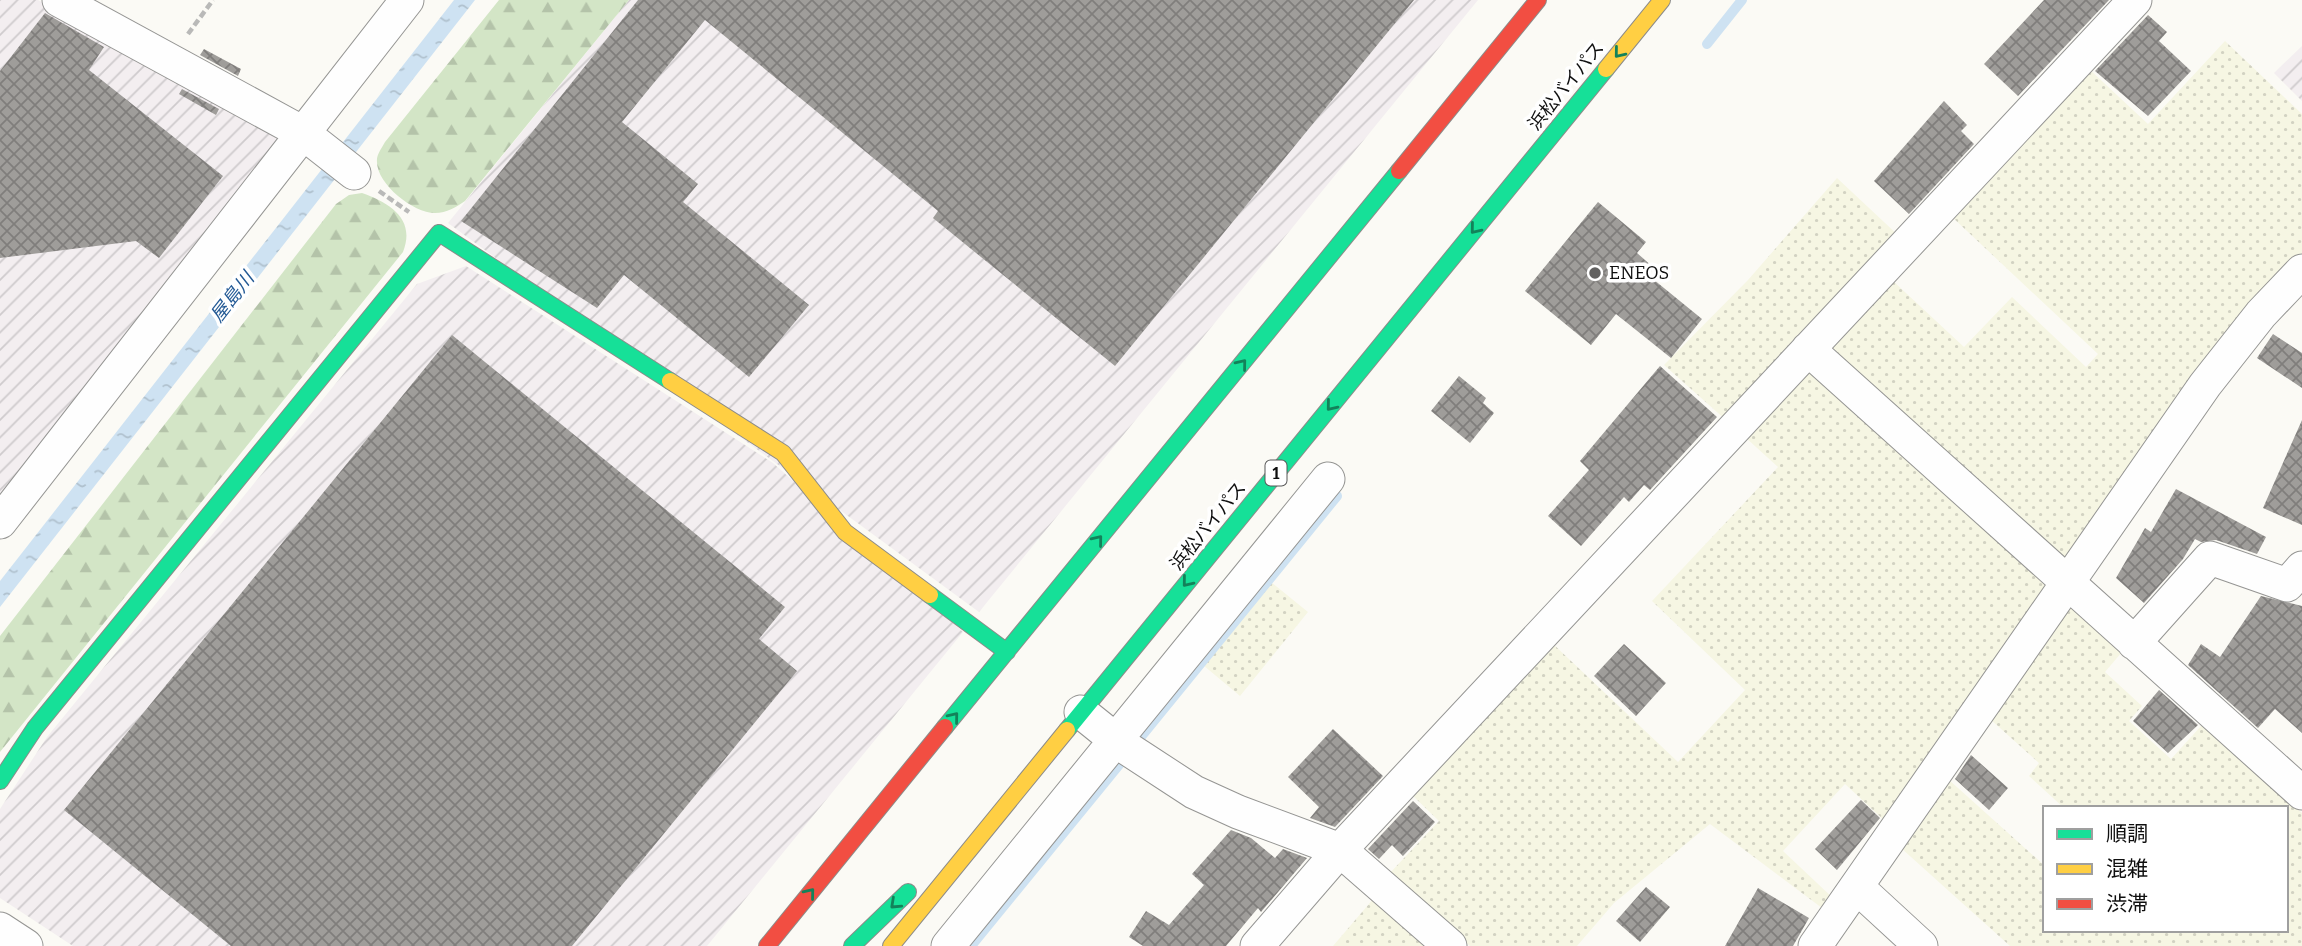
<svg xmlns="http://www.w3.org/2000/svg" width="2302" height="946" font-family="Bitter,'Noto Sans JP',serif">
<style>
.industrial{fill:url(#industrial-furrows)}
.farmland{fill:url(#farmland-dots)}
.forest{fill:url(#forest-firs)}
.water{fill:url(#water-ripples)}
.lines{fill:none;stroke-linecap:round;stroke-linejoin:round}
.stream{stroke:#cee2f2;stroke-width:10}
.building{fill:url(#building-cross-hatch)}
.street-casing{stroke:#959593;stroke-width:35}
.fast-casing{stroke:#8c8b89;stroke-width:18}
.slow-casing{stroke:#8c8b89;stroke-width:18}
.jam-casing{stroke:#8c8b89;stroke-width:18}
.path{stroke:#b9b9b8;stroke-width:4.5;stroke-dasharray:7 3.5;stroke-linecap:butt}
.street{stroke:#fefefe;stroke-width:33}
.fast{stroke:#16e098;stroke-width:16}
.slow{stroke:#ffcf43;stroke-width:16}
.jam{stroke:#f24e42;stroke-width:16}
.oneway{stroke:#13825a}
.poi-dot{fill:#626160;stroke:#fff;stroke-width:2.5}
.labels{text-anchor:middle;dominant-baseline:central;stroke-width:7;stroke-linejoin:round;paint-order:stroke}
.shield{fill:#fff;stroke:#575757;stroke-width:2}
.shield-label{font-size:16px;font-weight:bold;fill:#0f0f0f}
.street-label{font-size:18px;fill:#0f0f0f;stroke:#fff}
.poi-label{font-size:18px;fill:#0f0f0f;stroke:#fff;text-anchor:start}
.water-label{font-size:19px;font-style:italic;fill:#245a95;stroke:#fff}
</style>
<defs>
<pattern id="industrial-furrows" width="10" height="10" patternUnits="userSpaceOnUse" patternTransform="scale(1.75)"><rect width="10" height="10" fill="#f3eef0"/><path d="M-1 1l2-2M0 10L10 0M9 11l2-2" fill="none" stroke="#cfcbcd"/></pattern>
<pattern id="farmland-dots" width="8" height="8" patternUnits="userSpaceOnUse" patternTransform="scale(1.75)"><rect width="8" height="8" fill="#f6f6e3"/><path d="M2 2h.1M6 6h.1" fill="none" stroke="#d2d2c2" stroke-width="1.8" stroke-linecap="round"/></pattern>
<pattern id="forest-firs" width="22" height="20" patternUnits="userSpaceOnUse" patternTransform="scale(1.75)"><rect width="22" height="20" fill="#d3e5c6"/><path d="M5 1l3.5 6h-7zM16 11l3.5 6h-7z" fill="#b4c3a9"/></pattern>
<pattern id="water-ripples" width="26" height="14" patternUnits="userSpaceOnUse" patternTransform="scale(1.75)"><rect width="26" height="14" fill="#cee2f2"/><path d="M2 4q2-2 4 0t4 0M15 11q2-2 4 0t4 0" fill="none" stroke="#b0c1ce"/></pattern>
<pattern id="building-cross-hatch" width="8" height="8" patternUnits="userSpaceOnUse" patternTransform="scale(1.75)"><rect width="8" height="8" fill="#9f9d9a"/><path d="M0 0l8 8M0 8l8-8" fill="none" stroke="#807e7c"/></pattern>
</defs>
<rect width="100%" height="100%" fill="#fbfaf5"/>
<path class="industrial" d="M 0,0 L 38,0 L 275,130 L 278,140 L 0,497 Z
M 629,0 L 1478,0 L 979,612 L 448,223 Z
M 2302,46 L 2302,101 L 2274,73 Z
M 466,266 L 773,463 L 963,632 L 707,946 L 73,946 L 0,898 L 0,809 L 47,737 L 417,284 Z"/>
<path class="farmland" d="M 2225,41 L 2302,114 L 2302,253 L 2283,272 L 2069,559 L 2059,561 L 1829,348 L 1892,280 L 1964,347 L 2012,297 L 2086,367 L 2098,354 L 1951,216 L 2089,69 L 2148,124 Z
M 1837,178 L 1900,237 L 1727,421 L 1664,365 L 1748,280 Z
M 1809,368 L 2047,582 L 2048,589 L 1887,823 L 1845,784 L 1783,851 L 1834,899 L 1826,911 L 1710,824 L 1614,903 L 1577,946 L 1470,946 L 1388,875 L 1439,821 L 1411,794 L 1552,643 L 1678,762 L 1745,690 L 1652,601 L 1778,467 L 1745,437 Z
M 1271,582 L 1308,612 L 1240,696 L 1203,665 Z
M 2073,608 L 2122,652 L 2105,672 L 2142,706 L 2129,721 L 2171,759 L 2202,725 L 2302,813 L 2302,946 L 2010,946 L 1901,848 L 1948,779 L 2045,866 L 2045,930 L 2286,930 L 2286,808 L 2064,808 L 2029,776 L 2039,763 L 1990,719 L 2066,609 Z
M 1374,898 L 1430,946 L 1333,946 Z"/>
<path class="forest" d="M 499,0 L 629,0 L 465,201 C 456,207 447,213 435,213 C 413,213 377,184 377,162 C 376,155 382,148 385,142 Z
M 362,193 C 390,203 416,219 403,252 L 0,752 L 0,636 L 336,204 L 349,195 Z"/>
<path class="water" d="M 454,0 L 475,0 L 0,607 L 0,581 Z"/>
<g class="lines">
<path class="stream" d="M 1707,44 L 1742,0
M 1139,739 L 1337,496
M 971,946 L 1122,761"/>
</g>
<path class="building" d="M 638,0 L 1414,0 L 1115,366 L 933,218 L 938,211 L 705,20 L 622,122 L 698,184 L 683,202 L 809,305 L 749,377 L 624,275 L 597,308 L 461,221 Z
M 2044,0 L 2109,0 L 2018,96 L 1984,64 Z
M 45,13 L 104,47 L 89,70 L 223,176 L 159,258 L 136,241 L 0,258 L 0,71 Z
M 2148,15 L 2167,32 L 2159,41 L 2191,71 L 2148,116 L 2095,71 Z
M 204,49 L 241,69 L 238,76 L 200,55 Z
M 182,89 L 219,109 L 216,115 L 179,94 Z
M 1944,101 L 1967,125 L 1961,131 L 1974,144 L 1909,214 L 1874,181 Z
M 1598,202 L 1646,242 L 1637,253 L 1654,268 L 1648,275 L 1702,319 L 1671,358 L 1616,314 L 1591,345 L 1525,291 Z
M 2273,334 L 2302,353 L 2302,388 L 2257,358 Z
M 452,335 L 785,607 L 759,639 L 797,671 L 572,946 L 231,946 L 64,810 Z
M 1660,366 L 1717,417 L 1650,490 L 1644,485 L 1629,502 L 1624,497 L 1581,546 L 1548,516 L 1589,470 L 1580,461 Z
M 1459,376 L 1486,398 L 1483,403 L 1494,413 L 1470,443 L 1431,411 Z
M 2302,420 L 2302,525 L 2263,508 Z
M 2176,489 L 2266,537 L 2257,554 L 2216,540 L 2201,542 L 2195,539 L 2183,559 L 2144,603 L 2116,578 L 2145,528 L 2151,532 Z
M 2261,596 L 2302,606 L 2302,733 L 2275,709 L 2258,728 L 2188,665 L 2201,644 L 2220,657 Z
M 1624,644 L 1666,683 L 1636,716 L 1594,676 Z
M 2159,690 L 2198,725 L 2168,753 L 2133,721 Z
M 1333,729 L 1383,776 L 1335,827 L 1310,818 L 1319,807 L 1288,777 Z
M 1971,755 L 2008,788 L 1989,810 L 1955,779 Z
M 1861,800 L 1880,818 L 1837,870 L 1815,849 Z
M 1413,801 L 1435,822 L 1403,856 L 1392,845 L 1379,859 L 1368,849 Z
M 1231,830 L 1251,838 L 1275,858 L 1283,849 L 1307,858 L 1261,912 L 1258,908 L 1226,946 L 1143,946 L 1129,937 L 1146,911 L 1169,925 L 1204,885 L 1192,874 Z
M 1646,887 L 1670,907 L 1640,942 L 1616,921 Z
M 1758,888 L 1809,918 L 1793,946 L 1725,946 Z"/>
<g class="lines">
<g class="street-casing">
<path id="street" d="M 59,0 L 303,133 L 354,173
M 1808,349 L 2302,793
M 0,522 L 407,0
M 2134,643 L 2210,558 L 2287,585 L 2302,568
M 1081,712 L 1122,745 L 1194,792 L 1238,812 L 1340,850 L 1450,946
M 1858,888 L 1921,946
M 0,929 L 26,946
M 948,946 L 1328,479
M 1257,946 L 1340,850 L 2135,0
M 1815,946 L 2205,385 L 2261,314 L 2302,271"/>
</g>
<g class="fast-casing">
<path id="fast" d="M 930,595 L 1007,652
M 945,727 L 1399,171
M 1067,730 L 1606,69
M 0,781 L 35,728 L 439,233 L 670,381
M 852,946 L 908,892"/>
</g>
<g class="slow-casing">
<path id="slow" d="M 1606,69 L 1662,0
M 670,381 L 783,453 L 845,532 L 930,595
M 891,946 L 1067,730"/>
</g>
<g class="jam-casing">
<path id="jam" d="M 1399,171 L 1538,0
M 767,946 L 945,727"/>
</g>
<path class="path" d="M 188,34 L 213,0
M 379,191 L 409,212"/>
<use href="#street" class="street"/>
<use href="#fast" class="fast"/>
<use href="#slow" class="slow"/>
<use href="#jam" class="jam"/>
</g>
<defs><path id="oneway-chevron" d="M-2-3.5L2.5 0L-2 3.5" fill="none" stroke-width="1.6" stroke-linecap="round" stroke-linejoin="round" transform="scale(1.75)"/></defs>
<g class="oneway">
<use href="#oneway-chevron" transform="translate(1619 53) rotate(129)"/>
<use href="#oneway-chevron" transform="translate(1475 229) rotate(129)"/>
<use href="#oneway-chevron" transform="translate(1242 364) rotate(-51)"/>
<use href="#oneway-chevron" transform="translate(1331 406) rotate(129)"/>
<use href="#oneway-chevron" transform="translate(1098 540) rotate(-51)"/>
<use href="#oneway-chevron" transform="translate(1187 582) rotate(129)"/>
<use href="#oneway-chevron" transform="translate(954 717) rotate(-51)"/>
<use href="#oneway-chevron" transform="translate(810 893) rotate(-51)"/>
<use href="#oneway-chevron" transform="translate(895 904) rotate(137)"/>
</g>
<circle class="poi-dot" cx="1595" cy="273" r="7"/>
<g class="labels">
<rect class="shield" x="1265.5" y="460.5" width="21" height="25" rx="5"/>
<g class="shield-label">
<text x="1276" y="473">1</text>
</g>
<g class="street-label">
<text transform="translate(1566 86) rotate(-51)">浜松バイパス</text>
<text transform="translate(1208 526) rotate(-51)">浜松バイパス</text>
</g>
<g class="poi-label">
<text x="1609" y="273">ENEOS</text>
</g>
<g class="water-label">
<text transform="translate(232 297) rotate(-52)">屋島川</text>
</g>
</g>
<rect x="2043" y="806" width="245" height="126" fill="#ffffff" stroke="#9f9f9f" stroke-width="2"/>
<rect x="2057" y="829" width="35" height="10" fill="#16e098" stroke="#9f9f9f" stroke-width="2"/>
<text x="2106" y="841" font-size="21" fill="#0f0f0f">順調</text>
<rect x="2057" y="864" width="35" height="10" fill="#ffcf43" stroke="#9f9f9f" stroke-width="2"/>
<text x="2106" y="876" font-size="21" fill="#0f0f0f">混雑</text>
<rect x="2057" y="899" width="35" height="10" fill="#f24e42" stroke="#9f9f9f" stroke-width="2"/>
<text x="2106" y="911" font-size="21" fill="#0f0f0f">渋滞</text>
</svg>
